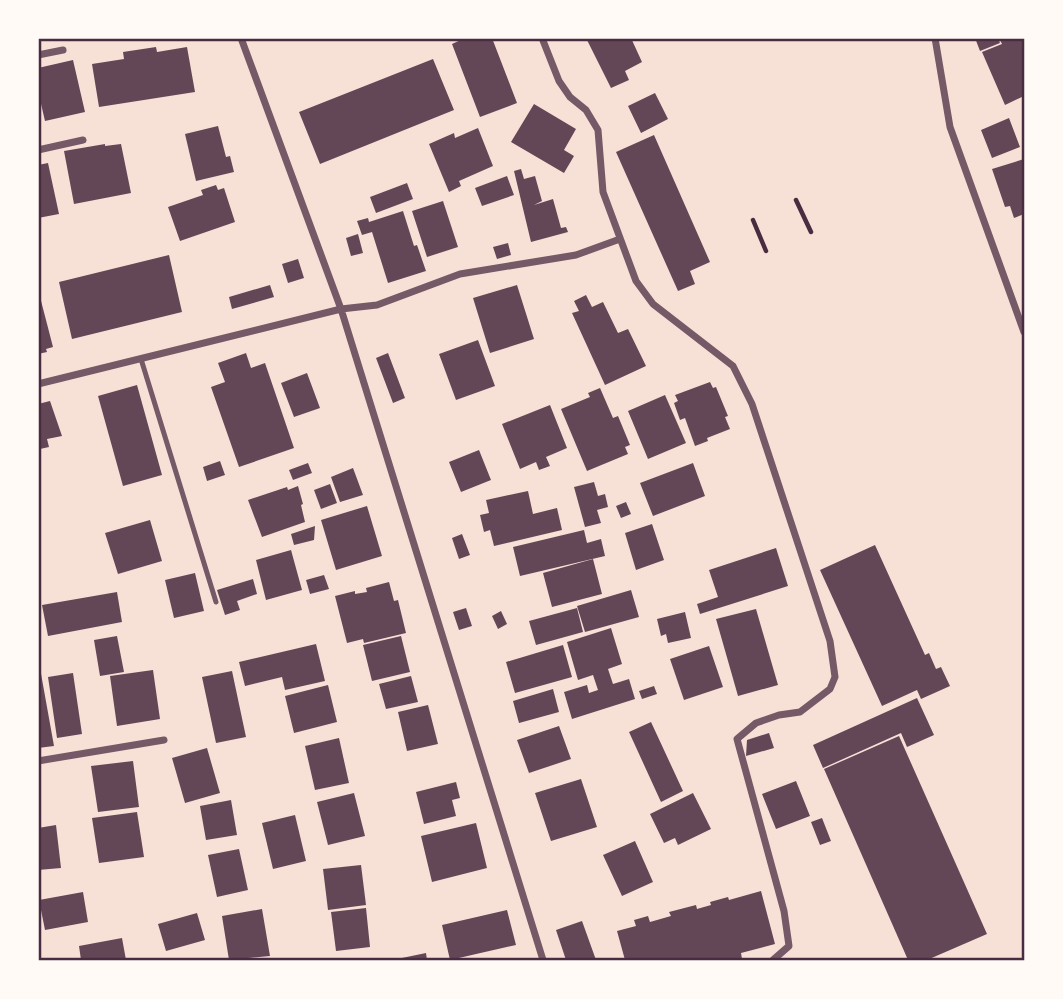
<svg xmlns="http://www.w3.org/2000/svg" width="1063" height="999" font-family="'Archivo Narrow',sans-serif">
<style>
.building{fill:#644757}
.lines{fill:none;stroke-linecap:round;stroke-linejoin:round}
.path{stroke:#4a2c40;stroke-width:4.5}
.service{stroke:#755966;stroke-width:5}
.minor{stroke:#755966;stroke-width:7}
.neatline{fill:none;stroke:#4a2c40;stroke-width:2.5}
</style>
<rect width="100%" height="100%" fill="#f7e1d7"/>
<path class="building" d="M 465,38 L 492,38 L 517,103 L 480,117 L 452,44 Z
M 586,38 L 631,38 L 642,62 L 625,71 L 629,80 L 611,88 Z
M 975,38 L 998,38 L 1000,43 L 980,51 Z
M 999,38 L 1024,38 L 1024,51 L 1022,52 L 1024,57 L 1024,96 L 1005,105 L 982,52 L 1002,44 Z
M 156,47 L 157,52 L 187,47 L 195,92 L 99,107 L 92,64 L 124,59 L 123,52 Z
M 433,59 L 454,110 L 320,164 L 299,112 Z
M 73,60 L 85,112 L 45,121 L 38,91 L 38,68 Z
M 655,93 L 668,119 L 641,133 L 628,106 Z
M 534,104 L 576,129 L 564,150 L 574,156 L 564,173 L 511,142 Z
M 1009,118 L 1020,147 L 992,158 L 981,130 Z
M 218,126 L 226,157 L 230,156 L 234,172 L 196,181 L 185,134 Z
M 478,128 L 493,166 L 459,181 L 461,186 L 449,192 L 429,144 L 454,133 L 455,138 Z
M 654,135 L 710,262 L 690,271 L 695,284 L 678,291 L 616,152 Z
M 105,144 L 105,146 L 121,144 L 131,193 L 74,204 L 64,151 Z
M 1024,159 L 1024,214 L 1014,218 L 1010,206 L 1005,207 L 992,169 Z
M 48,163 L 59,214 L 38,218 L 38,165 Z
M 521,169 L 524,179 L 535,176 L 542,201 L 534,205 L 553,199 L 561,228 L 566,227 L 568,232 L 531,242 L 514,171 Z
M 507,176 L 514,195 L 482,206 L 475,188 Z
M 407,183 L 413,199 L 376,213 L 370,197 Z
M 216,185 L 218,190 L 224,188 L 235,222 L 180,241 L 168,207 L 203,195 L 201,190 Z
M 443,201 L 458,247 L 427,257 L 412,211 Z
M 403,211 L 414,246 L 417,245 L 426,271 L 388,283 L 372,232 L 362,235 L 357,221 L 368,218 L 369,222 Z
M 358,234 L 363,253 L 351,256 L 346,238 Z
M 508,243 L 511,255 L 497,259 L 493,247 Z
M 169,255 L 182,312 L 72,339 L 59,282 Z
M 298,259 L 304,278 L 288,283 L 282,264 Z
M 270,285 L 274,297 L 232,309 L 229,297 Z
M 517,285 L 534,339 L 490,353 L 473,298 Z
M 39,293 L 53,347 L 46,349 L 47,352 L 38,354 Z
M 586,295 L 592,307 L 603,302 L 618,333 L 628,329 L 646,366 L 605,385 L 572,313 L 579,311 L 574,301 Z
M 478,340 L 495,386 L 456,400 L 439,354 Z
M 246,353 L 251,368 L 265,363 L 294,448 L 239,467 L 211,387 L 225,382 L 218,363 Z
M 388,353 L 405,398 L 393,403 L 376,358 Z
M 307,373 L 320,408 L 294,417 L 281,383 Z
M 710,382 L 713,388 L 716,387 L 728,416 L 725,417 L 730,429 L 707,438 L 708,441 L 695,446 L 685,418 L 680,420 L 674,403 L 678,401 L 675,395 Z
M 137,385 L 162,475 L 123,486 L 98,396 Z
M 600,388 L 613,418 L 618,416 L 630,445 L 625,447 L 628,454 L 587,471 L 561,409 L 590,397 L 588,393 Z
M 665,395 L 686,443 L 648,459 L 628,411 Z
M 50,401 L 62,436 L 47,439 L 49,447 L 40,449 L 38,404 Z
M 550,405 L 567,448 L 546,457 L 550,466 L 539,470 L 536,462 L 520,469 L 502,424 Z
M 479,450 L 491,480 L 461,492 L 449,462 Z
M 220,461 L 225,475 L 207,481 L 203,467 Z
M 308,463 L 312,473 L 293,480 L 289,470 Z
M 693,463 L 705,496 L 653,516 L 640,483 Z
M 353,468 L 363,495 L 340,502 L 331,477 Z
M 594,482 L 598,496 L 605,494 L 608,507 L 597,510 L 601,523 L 585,527 L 574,487 Z
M 330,484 L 337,503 L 321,509 L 314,490 Z
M 298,486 L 303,504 L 301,505 L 305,522 L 262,537 L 248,500 L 287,487 L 288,490 Z
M 528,491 L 533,514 L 557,508 L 562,530 L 494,546 L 490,530 L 484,532 L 480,515 L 489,513 L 486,500 Z
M 626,502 L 631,514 L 621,518 L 616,506 Z
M 367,506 L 382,556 L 336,570 L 321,520 Z
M 150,520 L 162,561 L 118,574 L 105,533 Z
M 652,524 L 664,560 L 636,570 L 625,533 Z
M 315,526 L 314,540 L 294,545 L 291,534 Z
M 584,530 L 587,543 L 601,539 L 605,556 L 520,576 L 513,547 Z
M 462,534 L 470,555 L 459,559 L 452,538 Z
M 875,545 L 925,655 L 929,653 L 936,669 L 941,667 L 950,686 L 921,699 L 917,690 L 882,706 L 820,570 Z
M 776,548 L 788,586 L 700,614 L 697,604 L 718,597 L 709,570 Z
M 291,550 L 302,590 L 266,600 L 256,560 Z
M 593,559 L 602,594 L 552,607 L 543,573 Z
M 195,573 L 204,611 L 174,618 L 165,580 Z
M 324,575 L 329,589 L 310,594 L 306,580 Z
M 253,579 L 257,594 L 237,601 L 240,610 L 225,615 L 217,590 Z
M 389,582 L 394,601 L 398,600 L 406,633 L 364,643 L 363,639 L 347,643 L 335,596 L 355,591 L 355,594 L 367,592 L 366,588 Z
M 631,590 L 639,617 L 585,632 L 577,606 Z
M 117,592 L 122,622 L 48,636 L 42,605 Z
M 466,608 L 472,626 L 459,630 L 453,612 Z
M 577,608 L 583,632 L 536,645 L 529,621 Z
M 756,609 L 778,685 L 738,696 L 716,619 Z
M 501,611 L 507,624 L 498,629 L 492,616 Z
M 685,612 L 691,638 L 668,643 L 666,634 L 661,636 L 657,619 Z
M 611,628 L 622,664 L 608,669 L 613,684 L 629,679 L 635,699 L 572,719 L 564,692 L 587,685 L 589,693 L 598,690 L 593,675 L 578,680 L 567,642 Z
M 117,636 L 124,672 L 100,676 L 94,640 Z
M 401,636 L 410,672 L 372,681 L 363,645 Z
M 316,644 L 325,681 L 285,690 L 282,677 L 245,686 L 239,662 Z
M 563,645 L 572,677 L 515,693 L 506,662 Z
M 709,646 L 723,687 L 684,700 L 670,659 Z
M 38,657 L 54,746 L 38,748 Z
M 153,670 L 160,719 L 117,726 L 110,676 Z
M 232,671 L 246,737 L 216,743 L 202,677 Z
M 73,673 L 82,734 L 57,738 L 48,677 Z
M 411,676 L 418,702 L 386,709 L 379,684 Z
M 328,685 L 337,722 L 294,733 L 285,696 Z
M 654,686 L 657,694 L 642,699 L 639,691 Z
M 553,689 L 559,712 L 519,723 L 513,701 Z
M 917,698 L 934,735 L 907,747 L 901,733 L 823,768 L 813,745 Z
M 428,705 L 438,744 L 407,751 L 398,712 Z
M 651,722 L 683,791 L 661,802 L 629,732 Z
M 559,726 L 571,759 L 529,773 L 517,740 Z
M 769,733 L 774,748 L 746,756 L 747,740 Z
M 899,736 L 987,934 L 927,960 L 908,960 L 824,769 Z
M 339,738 L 349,783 L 315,790 L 305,746 Z
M 207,748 L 220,793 L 185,803 L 172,758 Z
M 133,761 L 139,807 L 98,812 L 91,766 Z
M 581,779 L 597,827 L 551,841 L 535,793 Z
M 796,781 L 810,816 L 776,829 L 762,794 Z
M 456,782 L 460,798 L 452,800 L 456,816 L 424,824 L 416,792 Z
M 354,793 L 365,836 L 328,845 L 317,802 Z
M 693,793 L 711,829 L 678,845 L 675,838 L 664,843 L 650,814 Z
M 231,800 L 237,835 L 206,840 L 200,806 Z
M 137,812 L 144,857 L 99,863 L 92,818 Z
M 295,815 L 306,861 L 273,869 L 262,823 Z
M 822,818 L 831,841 L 820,845 L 811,822 Z
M 476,823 L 487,868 L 432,882 L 421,836 Z
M 56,825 L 61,868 L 38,870 L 38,828 Z
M 635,841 L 653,882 L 622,896 L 603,855 Z
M 239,849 L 248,890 L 217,897 L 208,855 Z
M 361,865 L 366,905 L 328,910 L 323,869 Z
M 761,891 L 775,944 L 741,953 L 742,959 L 738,960 L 625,960 L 617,931 L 636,926 L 634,920 L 648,916 L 650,922 L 671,916 L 669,912 L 696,905 L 697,909 L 711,905 L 710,902 L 728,897 L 729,900 Z
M 83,892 L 88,922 L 45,930 L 39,900 Z
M 366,908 L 370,947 L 336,951 L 331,912 Z
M 262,909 L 270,956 L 229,960 L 222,916 Z
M 507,910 L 516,945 L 450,960 L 442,925 Z
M 197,913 L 205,940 L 166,951 L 158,924 Z
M 582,921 L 596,960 L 566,960 L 556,930 Z
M 122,938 L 126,960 L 81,960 L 79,946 Z
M 426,953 L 427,960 L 397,960 L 397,959 Z"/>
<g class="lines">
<path class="path" d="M 796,200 L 811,232
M 753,220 L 766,251"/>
<path class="service" d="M 141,359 L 216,602"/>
<path class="minor" d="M 241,38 L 341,309 L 543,960
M 542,38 L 559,81 L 570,97 L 586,110 L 598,130 L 603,192 L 636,281 L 653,304 L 733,366 L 752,404 L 830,641 L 835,677 L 830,689 L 800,712 L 779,715 L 756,723 L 737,739 L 784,911 L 789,946 L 773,960
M 935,38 L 950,127 L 1024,332
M 38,55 L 63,50
M 38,150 L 83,140
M 38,384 L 341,309 L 377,305 L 460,274 L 576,255 L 620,239
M 38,761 L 164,740"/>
</g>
<rect width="1063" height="999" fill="none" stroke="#fffaf5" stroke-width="80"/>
<rect x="40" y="40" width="983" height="919" class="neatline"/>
</svg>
